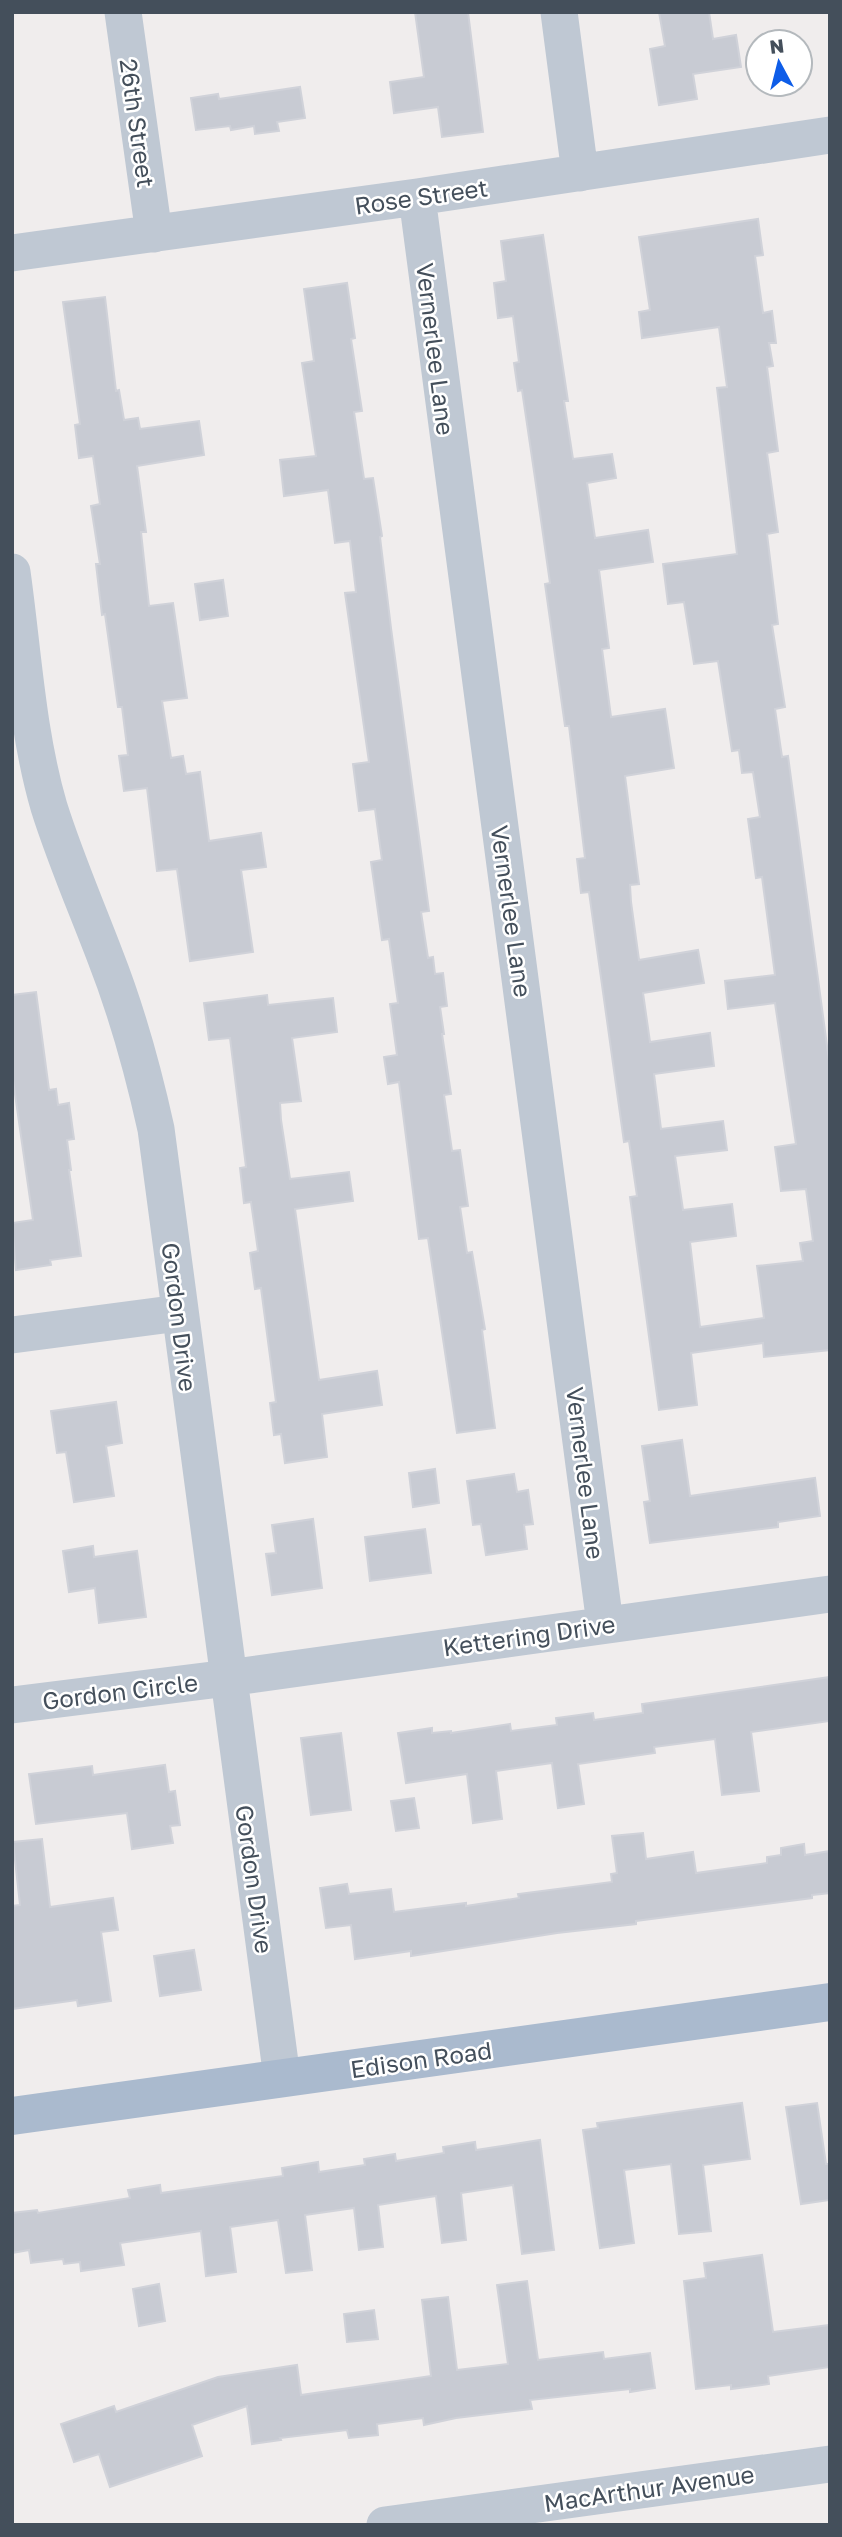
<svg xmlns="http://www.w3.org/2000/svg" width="842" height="2537" font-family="'Golos Text',sans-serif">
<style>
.building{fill:#c8cbd3;stroke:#d0d2d9;stroke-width:2}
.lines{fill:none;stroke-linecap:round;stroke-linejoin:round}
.minor{stroke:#bfc8d3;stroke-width:37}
.major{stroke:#aabace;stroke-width:38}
.labels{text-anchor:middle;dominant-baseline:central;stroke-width:5;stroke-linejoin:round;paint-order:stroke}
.street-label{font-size:24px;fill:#444f5b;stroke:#fff}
</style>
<rect width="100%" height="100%" fill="#f0eded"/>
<path class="building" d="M 415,12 L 468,12 L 483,132 L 442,137 L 438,107 L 394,113 L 390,82 L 424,77 Z
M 659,12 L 709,12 L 713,39 L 736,35 L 741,67 L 693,74 L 697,99 L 659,105 L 650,49 L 665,46 Z
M 300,87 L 305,118 L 277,122 L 279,131 L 255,134 L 254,126 L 231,130 L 230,126 L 196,130 L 191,98 L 218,94 L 219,99 Z
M 758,219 L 763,255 L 755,256 L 763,313 L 772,311 L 776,343 L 769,343 L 773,366 L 767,367 L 778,451 L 767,453 L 778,532 L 767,534 L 778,624 L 772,625 L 785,707 L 775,709 L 782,757 L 788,756 L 830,1068 L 830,1350 L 764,1357 L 763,1343 L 691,1353 L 697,1405 L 659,1410 L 630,1197 L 637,1196 L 629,1141 L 624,1142 L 589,892 L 581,893 L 577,859 L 585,858 L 569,726 L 565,726 L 545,584 L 550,583 L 535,478 L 522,390 L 518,391 L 514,363 L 519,362 L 513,316 L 498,318 L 494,283 L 506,281 L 501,241 L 543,235 L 568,401 L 564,401 L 573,459 L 612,454 L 616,478 L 587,483 L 595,538 L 648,530 L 653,562 L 599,570 L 609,648 L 602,649 L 611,717 L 665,709 L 674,768 L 625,776 L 639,884 L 630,885 L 631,902 L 639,960 L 698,950 L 704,983 L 643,993 L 650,1042 L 710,1033 L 714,1066 L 654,1074 L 661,1129 L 723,1121 L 727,1150 L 675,1156 L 683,1210 L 732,1204 L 736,1236 L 690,1242 L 700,1327 L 764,1318 L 757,1266 L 803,1261 L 800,1243 L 813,1241 L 806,1189 L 781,1191 L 775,1147 L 796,1144 L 775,1003 L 728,1009 L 725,981 L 775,975 L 762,877 L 756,878 L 748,819 L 760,817 L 753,772 L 742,773 L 739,750 L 732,751 L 718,661 L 694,664 L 684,602 L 668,604 L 663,564 L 737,554 L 717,388 L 727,387 L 719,327 L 642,338 L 639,312 L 650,310 L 639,237 Z
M 347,283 L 355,338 L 351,339 L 362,411 L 354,412 L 364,479 L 373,478 L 382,536 L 380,537 L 391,628 L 429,911 L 421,912 L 428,958 L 433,957 L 435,974 L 443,973 L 447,1006 L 440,1007 L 444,1034 L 442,1034 L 451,1094 L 444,1095 L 452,1151 L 460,1150 L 468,1206 L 460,1207 L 467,1253 L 472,1252 L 485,1329 L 482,1330 L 495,1428 L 457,1433 L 428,1238 L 419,1239 L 399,1082 L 388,1084 L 384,1057 L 397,1055 L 390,1004 L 398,1003 L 389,939 L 382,940 L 371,862 L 382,860 L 375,809 L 359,811 L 353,764 L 369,762 L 345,593 L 356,592 L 350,541 L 335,543 L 328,490 L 284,496 L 280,460 L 316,456 L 302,363 L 314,361 L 304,289 Z
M 105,297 L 116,391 L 119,390 L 124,420 L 138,418 L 140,429 L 199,421 L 204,455 L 137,466 L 146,532 L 141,532 L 149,606 L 173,603 L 187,698 L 162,701 L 171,758 L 183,756 L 186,774 L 200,772 L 209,841 L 261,833 L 266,867 L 241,870 L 253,952 L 190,961 L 177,869 L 157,871 L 147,788 L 124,791 L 119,756 L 128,755 L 122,707 L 118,707 L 105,614 L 102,615 L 96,564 L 100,564 L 91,506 L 100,504 L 93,456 L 79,458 L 75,425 L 80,424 L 63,302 Z
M 223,580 L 228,616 L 200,620 L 195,584 Z
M 36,992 L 49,1090 L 56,1089 L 58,1105 L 69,1103 L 74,1139 L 67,1140 L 71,1170 L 69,1170 L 81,1256 L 50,1260 L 51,1265 L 16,1270 L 12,1223 L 33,1220 L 12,1073 L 12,995 Z
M 267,995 L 268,1005 L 333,998 L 337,1032 L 292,1038 L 301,1101 L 280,1103 L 281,1120 L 290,1179 L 349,1172 L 353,1201 L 295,1209 L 319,1380 L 377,1371 L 382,1405 L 322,1414 L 327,1457 L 285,1463 L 281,1434 L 274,1435 L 270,1403 L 276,1402 L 261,1288 L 255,1289 L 250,1253 L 258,1251 L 251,1202 L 244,1203 L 240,1168 L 246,1167 L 230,1038 L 209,1040 L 204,1003 Z
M 116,1402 L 122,1443 L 106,1446 L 114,1496 L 74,1502 L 66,1452 L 57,1453 L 51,1411 Z
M 682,1440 L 690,1496 L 815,1478 L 820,1516 L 778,1522 L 778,1527 L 650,1543 L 644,1502 L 650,1501 L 642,1446 Z
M 435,1469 L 439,1503 L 413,1507 L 409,1473 Z
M 514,1474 L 517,1492 L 528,1490 L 533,1524 L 524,1525 L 527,1549 L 486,1555 L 481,1524 L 473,1525 L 467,1481 Z
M 313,1519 L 322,1588 L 272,1595 L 266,1554 L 276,1553 L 272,1525 Z
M 425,1529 L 431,1573 L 370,1581 L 365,1537 Z
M 93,1546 L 94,1557 L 137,1551 L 146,1617 L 99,1623 L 95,1588 L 69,1592 L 63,1551 Z
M 830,1677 L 830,1721 L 751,1732 L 759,1791 L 722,1795 L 715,1739 L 654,1747 L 655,1753 L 578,1764 L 584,1804 L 558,1808 L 552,1763 L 496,1771 L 502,1819 L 473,1823 L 467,1774 L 406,1783 L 398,1733 L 432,1728 L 432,1733 L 451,1731 L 451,1733 L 510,1724 L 511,1731 L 557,1725 L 556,1718 L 593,1713 L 594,1720 L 643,1713 L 642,1704 Z
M 341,1733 L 351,1810 L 311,1815 L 301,1738 Z
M 165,1765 L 169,1792 L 175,1791 L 180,1825 L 170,1826 L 173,1843 L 132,1849 L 127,1813 L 36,1824 L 29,1774 L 92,1766 L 93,1775 Z
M 414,1798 L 419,1828 L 396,1831 L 391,1801 Z
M 643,1833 L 646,1859 L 693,1852 L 696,1873 L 767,1863 L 767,1857 L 781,1855 L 781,1848 L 804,1844 L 805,1855 L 830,1851 L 830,1893 L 812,1895 L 812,1898 L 636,1921 L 636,1924 L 557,1933 L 411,1956 L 411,1951 L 355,1959 L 351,1925 L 326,1928 L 320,1888 L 347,1884 L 349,1894 L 391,1889 L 394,1912 L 466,1903 L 466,1906 L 519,1898 L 518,1894 L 612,1882 L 611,1874 L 617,1873 L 612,1836 Z
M 42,1839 L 50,1907 L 113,1898 L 118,1930 L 101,1932 L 111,2001 L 78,2006 L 77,2000 L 12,2009 L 12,1906 L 20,1905 L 13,1842 Z
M 194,1950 L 201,1990 L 160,1996 L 154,1956 Z
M 742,2103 L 750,2159 L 703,2165 L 711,2231 L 679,2234 L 671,2164 L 624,2170 L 634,2243 L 600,2248 L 583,2130 L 598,2128 L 597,2123 Z
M 817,2103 L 826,2164 L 830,2164 L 830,2200 L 801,2204 L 786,2107 Z
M 540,2140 L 554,2250 L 522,2254 L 513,2185 L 461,2193 L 466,2240 L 442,2243 L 436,2196 L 378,2205 L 383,2247 L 359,2250 L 354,2208 L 305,2215 L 312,2270 L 286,2273 L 278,2220 L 230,2227 L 236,2272 L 206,2276 L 201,2231 L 120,2243 L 124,2265 L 81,2271 L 80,2262 L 64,2264 L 63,2259 L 31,2263 L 29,2250 L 12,2253 L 12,2213 L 37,2210 L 38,2213 L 130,2198 L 128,2190 L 160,2185 L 161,2193 L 283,2176 L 282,2168 L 318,2162 L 319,2172 L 365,2165 L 364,2159 L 395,2154 L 396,2161 L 444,2153 L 443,2147 L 475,2142 L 476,2150 Z
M 762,2255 L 773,2332 L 830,2325 L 830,2367 L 768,2376 L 769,2384 L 731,2389 L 731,2385 L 696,2389 L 684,2281 L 706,2278 L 704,2263 Z
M 527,2281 L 538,2360 L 603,2352 L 604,2359 L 650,2353 L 655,2388 L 630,2392 L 630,2389 L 530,2400 L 532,2409 L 456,2418 L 424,2425 L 423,2418 L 377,2424 L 378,2435 L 349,2438 L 347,2430 L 280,2438 L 281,2440 L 252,2444 L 247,2406 L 192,2425 L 202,2456 L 110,2487 L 99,2454 L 74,2462 L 61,2424 L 114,2406 L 116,2412 L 218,2377 L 297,2365 L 301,2395 L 431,2376 L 422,2300 L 448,2297 L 457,2370 L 508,2364 L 497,2285 Z
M 159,2284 L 165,2321 L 139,2326 L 133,2289 Z
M 374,2310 L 378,2339 L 347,2342 L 344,2314 Z"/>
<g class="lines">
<path class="minor" d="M 123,12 L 154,234
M 559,12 L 580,173
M 417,197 L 605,1624
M 12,253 L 417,197 L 830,135
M 12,572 C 23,650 27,732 49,807 C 65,858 86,906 105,956 C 127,1012 143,1070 156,1129 L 282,2078
M 12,1335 L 179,1313
M 12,1705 L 228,1678 L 830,1594
M 385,2525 L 830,2464"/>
<path class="major" d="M 12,2116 L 830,2002"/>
</g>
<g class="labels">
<g class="street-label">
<text transform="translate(138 123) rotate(82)">26th Street</text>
<text transform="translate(421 196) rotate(-8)">Rose Street</text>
<text transform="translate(436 349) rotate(83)">Vernerlee Lane</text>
<text transform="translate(512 911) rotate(82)">Vernerlee Lane</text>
<text transform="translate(180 1317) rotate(83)">Gordon Drive</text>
<text transform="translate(586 1473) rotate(83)">Vernerlee Lane</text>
<text transform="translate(529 1635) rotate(-8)">Kettering Drive</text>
<text transform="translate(120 1691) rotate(-7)">Gordon Circle</text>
<text transform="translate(255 1879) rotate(82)">Gordon Drive</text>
<text transform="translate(421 2059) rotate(-8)">Edison Road</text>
<text transform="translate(649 2488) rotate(-8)">MacArthur Avenue</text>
</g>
</g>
<rect width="842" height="2537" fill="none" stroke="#444f5b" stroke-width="28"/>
<g transform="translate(779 63) rotate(353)"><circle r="33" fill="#ffffff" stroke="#b4b9bd" stroke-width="2"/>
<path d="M0-5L12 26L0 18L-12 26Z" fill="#0e5de8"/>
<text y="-10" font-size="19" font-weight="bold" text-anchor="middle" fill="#444f5b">N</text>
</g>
</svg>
